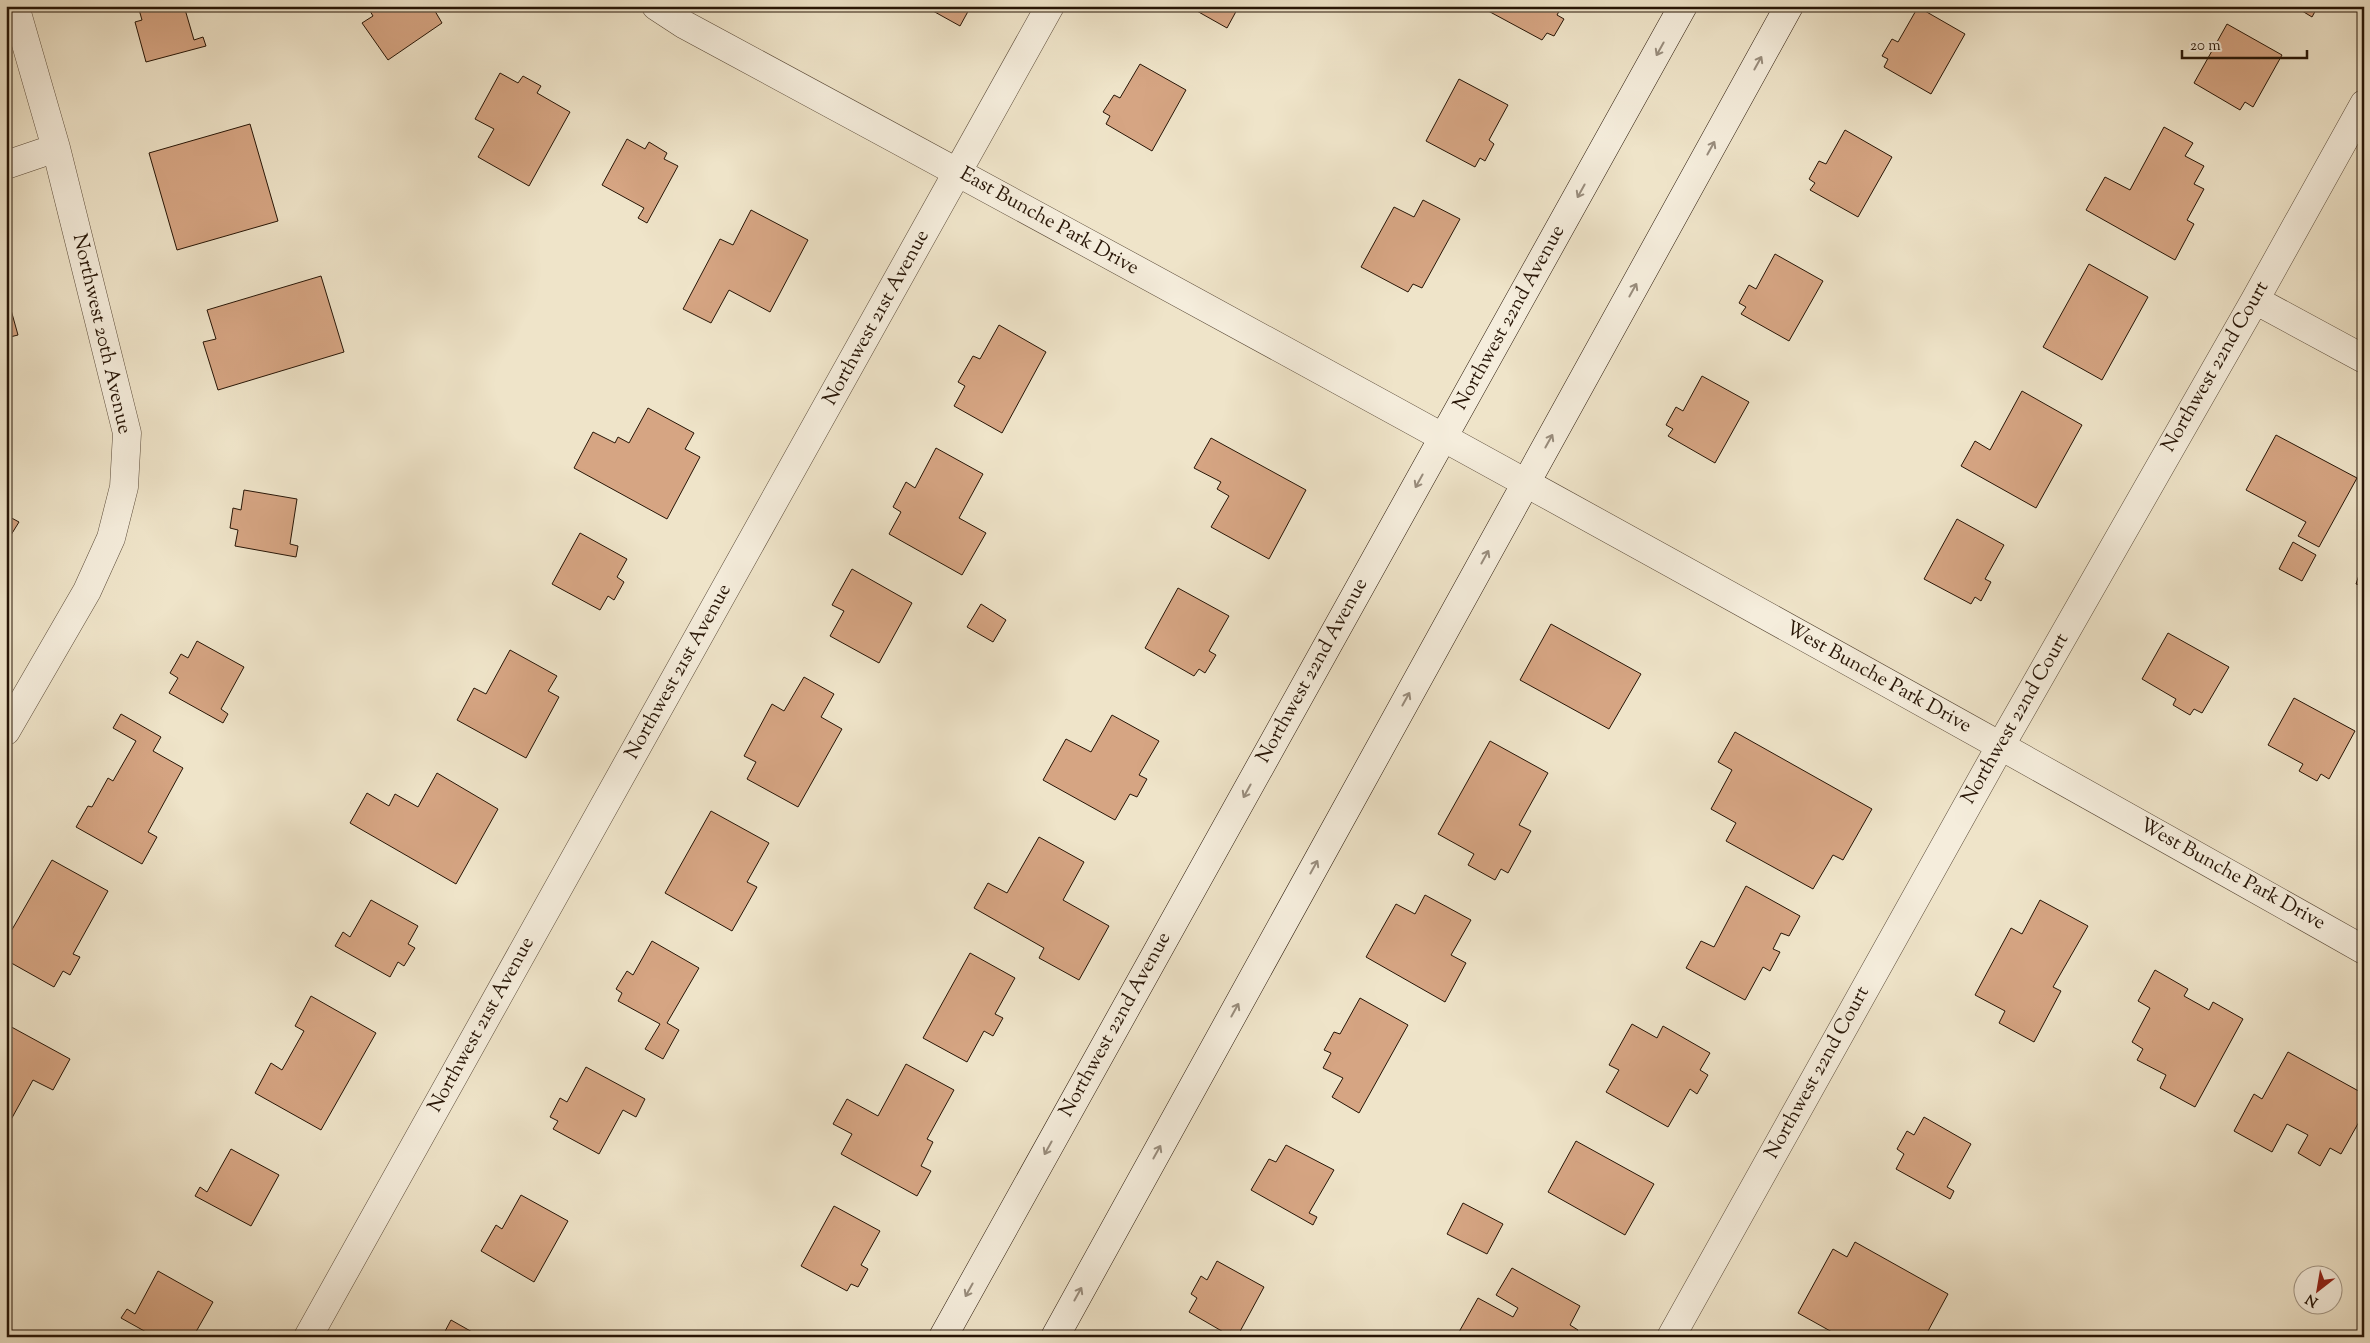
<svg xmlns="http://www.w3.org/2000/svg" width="2370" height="1343" font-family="'Sorts Mill Goudy',serif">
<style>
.building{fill:#d6a583;stroke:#271506}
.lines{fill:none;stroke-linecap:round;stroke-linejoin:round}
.street-casing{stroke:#594937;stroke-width:29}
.secondary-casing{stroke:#271506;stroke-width:29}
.street{stroke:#f5eddc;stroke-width:28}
.secondary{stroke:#f5eddc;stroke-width:28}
.oneway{stroke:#988c7c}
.labels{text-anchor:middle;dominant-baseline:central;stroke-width:4;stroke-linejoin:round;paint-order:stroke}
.street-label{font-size:20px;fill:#271506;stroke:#f5eddc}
</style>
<rect width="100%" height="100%" fill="#efe4c9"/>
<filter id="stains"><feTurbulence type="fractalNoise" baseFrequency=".004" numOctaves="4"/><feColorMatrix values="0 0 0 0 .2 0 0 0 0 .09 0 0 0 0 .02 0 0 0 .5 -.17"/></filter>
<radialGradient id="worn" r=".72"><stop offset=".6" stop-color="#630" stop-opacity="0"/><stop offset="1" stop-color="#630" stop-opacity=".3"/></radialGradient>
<path class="building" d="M 138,6 L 184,6 L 194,40 L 203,37 L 206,46 L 146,62 L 135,22 L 142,20 Z
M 367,6 L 432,6 L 442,23 L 388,60 L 362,23 L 373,16 Z
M 924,6 L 971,6 L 960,26 Z
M 1188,6 L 1239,6 L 1227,28 Z
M 1479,6 L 1562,6 L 1557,15 L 1564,19 L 1554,36 L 1547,33 L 1542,40 Z
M 2294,6 L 2318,6 L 2312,17 Z
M 1918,7 L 1965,34 L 1931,94 L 1884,67 L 1888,59 L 1882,56 L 1892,39 L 1898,42 Z
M 2227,24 L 2282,55 L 2253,107 L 2245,102 L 2240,110 L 2194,83 Z
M 1140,64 L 1186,90 L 1152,151 L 1106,124 L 1110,116 L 1103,112 L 1114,95 L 1120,98 Z
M 500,73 L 518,83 L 523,76 L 541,86 L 537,93 L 570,112 L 529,186 L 478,157 L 494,129 L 475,119 Z
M 1459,79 L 1508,105 L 1489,140 L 1494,144 L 1485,161 L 1480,158 L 1475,167 L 1426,141 Z
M 250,124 L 278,221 L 177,250 L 149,153 Z
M 2164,127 L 2193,143 L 2185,156 L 2204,166 L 2194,184 L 2204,189 L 2187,220 L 2194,224 L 2175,260 L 2086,210 L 2105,177 L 2130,190 Z
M 1845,130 L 1892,157 L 1858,217 L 1810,190 L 1815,183 L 1809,179 L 1819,161 L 1826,164 Z
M 627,139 L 645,149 L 649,142 L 667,153 L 664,159 L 678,166 L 647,223 L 638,218 L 644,208 L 602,185 Z
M 1423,200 L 1460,219 L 1422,288 L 1413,284 L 1408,292 L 1361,267 L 1394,207 L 1414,217 Z
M 751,210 L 808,240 L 770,312 L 729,290 L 711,323 L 683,309 L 720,239 L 733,245 Z
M 1775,254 L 1823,281 L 1789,341 L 1741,314 L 1746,307 L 1739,303 L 1749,285 L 1756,289 Z
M 2089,264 L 2148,297 L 2102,380 L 2043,347 Z
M 321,276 L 344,352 L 218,390 L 203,342 L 216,339 L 207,310 Z
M 6,292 L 18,335 L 6,338 Z
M 999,325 L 1046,352 L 1002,433 L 954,406 L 965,386 L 958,382 L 973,356 L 980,359 Z
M 1702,376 L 1749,402 L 1715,463 L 1668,436 L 1673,429 L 1666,425 L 1676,407 L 1683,411 Z
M 2022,391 L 2082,425 L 2036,508 L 1961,466 L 1975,441 L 1990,450 Z
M 648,408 L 694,433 L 685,449 L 700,457 L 667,519 L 574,468 L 593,432 L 615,443 L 618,437 L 629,443 Z
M 2276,435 L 2357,478 L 2319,547 L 2298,536 L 2306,522 L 2246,490 Z
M 1211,438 L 1306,490 L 1269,559 L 1211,527 L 1229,496 L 1217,489 L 1221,482 L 1194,468 Z
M 936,448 L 983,474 L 959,518 L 986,533 L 962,575 L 889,534 L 901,512 L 893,507 L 906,482 L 915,488 Z
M 244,490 L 297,499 L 290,544 L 298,546 L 296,557 L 235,546 L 238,530 L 230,528 L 233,508 L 241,510 Z
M 6,515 L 19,522 L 6,543 Z
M 1957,519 L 2004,545 L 1985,579 L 1991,582 L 1981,601 L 1975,597 L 1971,604 L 1924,579 Z
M 580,533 L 627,559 L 617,577 L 624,582 L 614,600 L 608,596 L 600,610 L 552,584 Z
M 2293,542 L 2316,555 L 2302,581 L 2279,569 Z
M 2364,560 L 2364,586 L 2356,584 Z
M 852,569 L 912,603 L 879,663 L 830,636 L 844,611 L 832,605 Z
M 1178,588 L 1229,616 L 1209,651 L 1216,655 L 1205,673 L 1199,669 L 1194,676 L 1145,648 Z
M 981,604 L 1006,620 L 993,642 L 967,627 Z
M 1551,624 L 1641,674 L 1609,729 L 1520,680 Z
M 2168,633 L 2229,667 L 2202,713 L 2194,709 L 2190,715 L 2173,705 L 2176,699 L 2142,679 Z
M 197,641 L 244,667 L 221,709 L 228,714 L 223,723 L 169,693 L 178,678 L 170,673 L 181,654 L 188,658 Z
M 510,650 L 557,676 L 548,691 L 559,697 L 526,758 L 457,720 L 474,688 L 486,694 Z
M 804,677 L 834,694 L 821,717 L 842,729 L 798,807 L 747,779 L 756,762 L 744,756 L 772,704 L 784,711 Z
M 2294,698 L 2355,731 L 2329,779 L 2321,774 L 2317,781 L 2299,771 L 2303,764 L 2268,745 Z
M 121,714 L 161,737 L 153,751 L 183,768 L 148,832 L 157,837 L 142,864 L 76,827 L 88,806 L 92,807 L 108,778 L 113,781 L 136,741 L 113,728 Z
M 1112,715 L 1159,741 L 1139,775 L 1147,779 L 1137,797 L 1130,794 L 1115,820 L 1043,780 L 1066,739 L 1091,752 Z
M 1735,732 L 1872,809 L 1843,860 L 1833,855 L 1813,889 L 1726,841 L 1736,823 L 1711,809 L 1732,770 L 1718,762 Z
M 1490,741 L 1548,773 L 1519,825 L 1531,831 L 1508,873 L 1501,869 L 1495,880 L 1468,865 L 1474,854 L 1438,834 Z
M 437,773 L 498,809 L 456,884 L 350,823 L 367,793 L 389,806 L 395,794 L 418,807 Z
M 711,811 L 769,843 L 747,882 L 757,887 L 732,931 L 665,893 Z
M 1039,837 L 1084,862 L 1063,900 L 1109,926 L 1079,980 L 1039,958 L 1044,948 L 974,908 L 988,883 L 1007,893 Z
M 52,860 L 108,891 L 73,954 L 80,957 L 70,975 L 63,971 L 54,987 L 6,960 L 6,940 Z
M 1746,886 L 1800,916 L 1789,936 L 1781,933 L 1773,949 L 1780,952 L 1770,971 L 1763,967 L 1745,1000 L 1686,968 L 1701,941 L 1714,947 Z
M 1425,895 L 1471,920 L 1451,955 L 1466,963 L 1445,1002 L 1366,957 L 1396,904 L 1415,914 Z
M 371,900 L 418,926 L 408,944 L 415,948 L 404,966 L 398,962 L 390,977 L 335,946 L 343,932 L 350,937 Z
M 2040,900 L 2088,926 L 2053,987 L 2061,991 L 2034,1042 L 1999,1023 L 2005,1011 L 1975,995 L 2011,928 L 2022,934 Z
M 652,941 L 699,968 L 667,1023 L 679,1030 L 663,1059 L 645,1049 L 660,1024 L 618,1001 L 622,993 L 616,989 L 627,971 L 633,975 Z
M 970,953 L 1015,978 L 995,1014 L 1003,1018 L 993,1036 L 984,1031 L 967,1062 L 923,1038 Z
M 2155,970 L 2188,989 L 2184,996 L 2209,1010 L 2213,1002 L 2243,1019 L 2195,1107 L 2160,1088 L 2166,1075 L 2137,1060 L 2143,1049 L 2132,1042 L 2150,1008 L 2138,1001 Z
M 311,996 L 376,1033 L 321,1130 L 255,1093 L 271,1063 L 282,1070 L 304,1031 L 295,1026 Z
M 1360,998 L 1408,1025 L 1359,1113 L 1332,1097 L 1343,1078 L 1323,1068 L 1331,1053 L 1324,1050 L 1334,1032 L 1340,1034 Z
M 6,1024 L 70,1059 L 53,1090 L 33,1080 L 8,1125 L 6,1124 Z
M 1632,1024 L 1657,1038 L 1663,1026 L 1710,1053 L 1700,1070 L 1708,1075 L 1697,1094 L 1690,1089 L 1668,1127 L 1606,1092 L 1619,1070 L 1609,1065 Z
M 2288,1052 L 2364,1094 L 2364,1113 L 2341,1154 L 2330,1148 L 2320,1166 L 2298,1153 L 2308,1135 L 2287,1124 L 2272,1152 L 2234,1131 L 2254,1094 L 2262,1099 Z
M 906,1064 L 954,1090 L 927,1139 L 933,1142 L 921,1166 L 931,1171 L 917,1196 L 841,1154 L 852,1134 L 833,1124 L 847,1099 L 878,1116 Z
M 586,1067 L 645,1099 L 636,1117 L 623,1110 L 599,1154 L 553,1129 L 558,1121 L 550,1117 L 560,1098 L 567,1102 Z
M 1924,1117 L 1971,1144 L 1947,1187 L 1954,1191 L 1950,1199 L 1896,1169 L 1904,1154 L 1897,1149 L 1907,1131 L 1914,1135 Z
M 1576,1141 L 1654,1184 L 1625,1235 L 1548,1192 Z
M 1286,1145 L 1334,1170 L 1309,1213 L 1317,1217 L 1313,1225 L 1251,1190 L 1269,1159 L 1276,1162 Z
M 231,1149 L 279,1175 L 251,1226 L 195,1196 L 200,1187 L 207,1192 Z
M 521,1195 L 568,1221 L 534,1282 L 481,1251 L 496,1225 L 502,1229 Z
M 1463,1203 L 1503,1224 L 1487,1254 L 1447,1234 Z
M 834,1206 L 880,1231 L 861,1265 L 868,1269 L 858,1287 L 851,1284 L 847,1291 L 801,1266 Z
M 1855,1242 L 1948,1294 L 1928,1331 L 1938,1337 L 1841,1337 L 1798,1313 L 1833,1249 L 1847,1257 Z
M 1217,1261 L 1264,1287 L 1237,1337 L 1232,1337 L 1189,1312 L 1197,1298 L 1191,1294 L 1201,1276 L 1207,1280 Z
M 1512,1268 L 1580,1306 L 1570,1325 L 1578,1330 L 1574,1337 L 1467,1337 L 1459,1332 L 1478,1298 L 1513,1317 L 1518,1308 L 1496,1295 Z
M 158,1271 L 213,1302 L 193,1337 L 155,1337 L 121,1318 L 127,1309 L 135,1314 Z
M 451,1320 L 481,1337 L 442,1337 Z"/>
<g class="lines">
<g class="street-casing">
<path id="street" d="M 656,6 L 685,25 C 1247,328 1808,636 2364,950
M 6,165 L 56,148
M 2255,300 L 2364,359
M 6,731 L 87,591 L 111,538 L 124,487 L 127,433 L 56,148 L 15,6
M 308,1337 L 1050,6
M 1671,1337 L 2001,745 L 2255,300 L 2364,104"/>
</g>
<g class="secondary-casing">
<path id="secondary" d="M 943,1337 L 1683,6
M 1055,1337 L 1789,6"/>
</g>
<use href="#street" class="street"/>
<use href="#secondary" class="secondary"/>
</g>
<defs><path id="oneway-shaft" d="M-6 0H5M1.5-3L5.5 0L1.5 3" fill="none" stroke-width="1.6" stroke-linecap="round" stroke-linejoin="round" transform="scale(1.25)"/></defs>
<g class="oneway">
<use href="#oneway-shaft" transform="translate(1660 49) rotate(119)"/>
<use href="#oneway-shaft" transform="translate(1758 63) rotate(-61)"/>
<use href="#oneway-shaft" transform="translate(1711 148) rotate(-61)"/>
<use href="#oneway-shaft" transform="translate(1581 191) rotate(119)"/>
<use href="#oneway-shaft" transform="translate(1633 290) rotate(-61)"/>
<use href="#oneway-shaft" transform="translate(1549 441) rotate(-61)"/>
<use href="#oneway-shaft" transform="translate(1419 481) rotate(119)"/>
<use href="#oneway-shaft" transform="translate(1485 557) rotate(-61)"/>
<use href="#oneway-shaft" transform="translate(1406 699) rotate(-61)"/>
<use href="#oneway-shaft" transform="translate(1247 791) rotate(119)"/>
<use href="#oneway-shaft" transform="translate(1314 867) rotate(-61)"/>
<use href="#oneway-shaft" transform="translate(1235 1010) rotate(-61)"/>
<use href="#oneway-shaft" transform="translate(1048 1148) rotate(119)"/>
<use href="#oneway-shaft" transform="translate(1157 1152) rotate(-61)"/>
<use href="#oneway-shaft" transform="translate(969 1290) rotate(119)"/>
<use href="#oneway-shaft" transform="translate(1078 1294) rotate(-61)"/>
</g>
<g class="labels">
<g class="street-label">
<text transform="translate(1049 222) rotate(29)">East Bunche Park Drive</text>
<text transform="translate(877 318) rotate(-61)">Northwest 21st Avenue</text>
<text transform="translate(1510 318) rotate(-61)">Northwest 22nd Avenue</text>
<text transform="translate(101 334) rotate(77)">Northwest 20th Avenue</text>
<text transform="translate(2216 367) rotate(-60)">Northwest 22nd Court</text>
<text transform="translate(1313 671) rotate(-61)">Northwest 22nd Avenue</text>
<text transform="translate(679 672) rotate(-61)">Northwest 21st Avenue</text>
<text transform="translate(1878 678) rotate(29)">West Bunche Park Drive</text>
<text transform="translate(2016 719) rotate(-60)">Northwest 22nd Court</text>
<text transform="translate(2232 875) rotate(29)">West Bunche Park Drive</text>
<text transform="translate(482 1025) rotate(-61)">Northwest 21st Avenue</text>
<text transform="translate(1116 1025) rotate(-61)">Northwest 22nd Avenue</text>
<text transform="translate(1818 1073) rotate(-61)">Northwest 22nd Court</text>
</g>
</g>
<rect width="2370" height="1343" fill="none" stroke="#efe4c9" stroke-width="25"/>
<rect x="8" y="8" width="2355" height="1328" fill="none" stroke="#271506" stroke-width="2.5"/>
<rect x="12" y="12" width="2345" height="1318" fill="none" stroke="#271506"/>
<g transform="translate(2318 1290) rotate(211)"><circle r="24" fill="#f5eddc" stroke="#a39786"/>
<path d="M0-4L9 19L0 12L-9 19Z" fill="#8f2418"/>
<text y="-8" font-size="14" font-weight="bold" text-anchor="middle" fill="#271506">N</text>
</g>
<path d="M2182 50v8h125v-8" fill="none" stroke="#271506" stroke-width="2.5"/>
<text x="2190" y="50" font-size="15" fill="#271506" stroke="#f5eddc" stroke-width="4" paint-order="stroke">20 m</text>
<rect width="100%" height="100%" filter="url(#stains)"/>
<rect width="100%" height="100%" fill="url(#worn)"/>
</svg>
